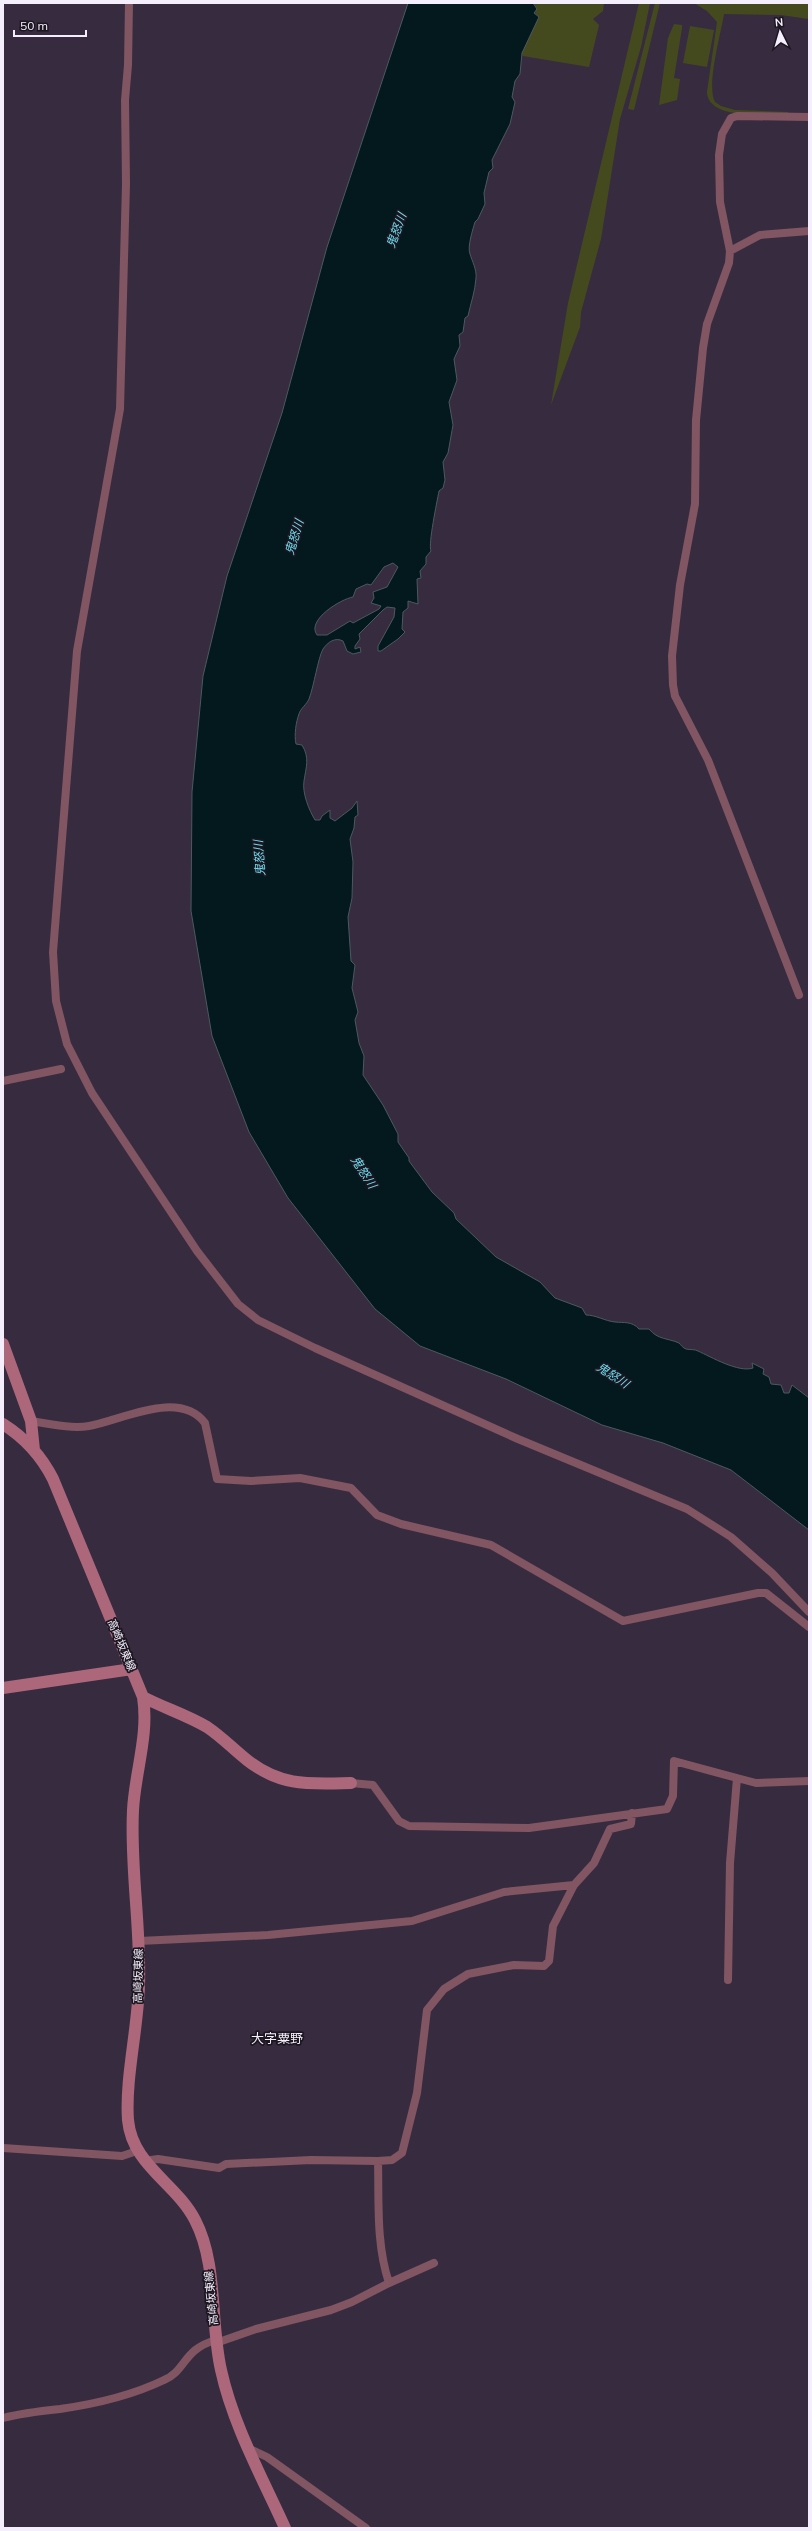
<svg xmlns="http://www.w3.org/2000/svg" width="812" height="2531" font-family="Mulish,'Noto Sans JP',sans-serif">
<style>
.green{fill:#454a1e}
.water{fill:#03191d;stroke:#4c5960;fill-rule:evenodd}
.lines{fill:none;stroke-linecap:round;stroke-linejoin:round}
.street{stroke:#815561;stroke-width:8}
.secondary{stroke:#ac677b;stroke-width:12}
.labels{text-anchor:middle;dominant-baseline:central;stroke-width:3.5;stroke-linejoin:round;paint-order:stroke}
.street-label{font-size:11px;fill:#f5eefc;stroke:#1c1620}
.water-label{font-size:12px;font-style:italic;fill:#6adced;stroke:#1c1620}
.quarter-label{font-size:13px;fill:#f5eefc;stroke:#1c1620}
</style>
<rect width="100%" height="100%" fill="#372b40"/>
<path class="green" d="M 533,3 L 604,3 L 603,11 L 593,19 L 599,25 L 589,67 L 523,56 L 521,53 L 534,27 L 536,6 Z
M 639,3 L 650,3 L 641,47 L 620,119 L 601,239 L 581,312 L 580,327 L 551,405 L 568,303 Z
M 655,3 L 660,3 L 634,110 L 628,109 Z
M 694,3 L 809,3 L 809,19 L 781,15 L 724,14 C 721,33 706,86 715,102 L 721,106 L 735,110 L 788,112 L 789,115 C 769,114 708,121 707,92 L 717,22 L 707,11 Z
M 674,24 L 682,25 L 682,28 L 674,78 L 680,79 L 677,100 L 659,105 L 668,38 Z
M 690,26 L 714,30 L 707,67 L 683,63 Z"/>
<path class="water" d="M 408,3 L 533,3 L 537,9 L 534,13 L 539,17 L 522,53 L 520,74 L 515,81 L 512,97 L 515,102 L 510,124 L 492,160 L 493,168 L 489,172 L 484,193 L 485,204 L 478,219 L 475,222 C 473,229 467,247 470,254 C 472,261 477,270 476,278 C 475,292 471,302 468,316 L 465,318 L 463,332 L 459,335 L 460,346 L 454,359 L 457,380 L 449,402 L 453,425 L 448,453 L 443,462 L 445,480 L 443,488 L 439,491 C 437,502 428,544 431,551 L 426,557 L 426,564 L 420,571 L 421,578 L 417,579 L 418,604 L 408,601 L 408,608 L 403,612 L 402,629 L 405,632 L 398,639 L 381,651 L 378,651 L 378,646 L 394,617 L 395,608 L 387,607 L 383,610 L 359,634 L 360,639 L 355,646 L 355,649 L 360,647 L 361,652 L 353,654 L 347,651 L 343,641 C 335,637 328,642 323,649 C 318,658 314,686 309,699 C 307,704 300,709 299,714 C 296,722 294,735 296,744 L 302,745 C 310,758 306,767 304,781 C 302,793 309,810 315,820 L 320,820 L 322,816 L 330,810 L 330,818 L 335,821 L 352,808 L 357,801 L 358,815 L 355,817 L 354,828 L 350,839 L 353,862 L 352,898 L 348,917 L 351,961 L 355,965 L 352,988 L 358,1012 L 355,1020 L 359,1043 L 364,1056 L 363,1075 L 383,1105 L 398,1134 L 398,1142 L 409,1158 L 409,1161 L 432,1192 L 454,1213 L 456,1219 L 496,1257 L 540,1282 L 555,1298 L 582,1308 L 586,1315 C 596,1315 605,1321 615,1322 C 624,1323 632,1321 639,1329 L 649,1329 C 658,1340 668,1338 679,1343 C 681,1345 683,1348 686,1349 C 690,1350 695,1349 698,1351 C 711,1357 739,1373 753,1368 L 752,1363 L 764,1369 L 763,1374 L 769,1377 L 771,1384 L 781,1385 L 784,1393 L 789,1393 L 792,1385 L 809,1398 L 809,1530 L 731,1470 L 663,1443 L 602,1425 L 506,1379 L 420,1346 L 375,1309 L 288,1198 L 249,1132 L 212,1036 L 191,911 L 192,792 L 203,676 L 227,576 L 282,413 L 327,247 ZM 393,563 L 398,567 L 387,587 L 373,592 L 374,598 L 371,603 L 381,606 L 379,609 L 353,623 L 350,621 L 327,635 L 317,635 C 306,620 341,599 353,597 L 356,589 L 367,584 L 371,585 L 384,567 Z"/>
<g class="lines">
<path class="street" d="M 129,3 L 128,65 L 125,100 L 126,184 L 120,409 L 77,651 L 53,952 L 56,1001 L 67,1044 L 92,1093 L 197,1251 L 238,1304 L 258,1320 L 315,1348 L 518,1439 L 687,1509 L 731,1537 L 772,1573 L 809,1612
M 730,251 L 760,235 L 809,231
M 799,995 L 708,760 L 675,696 L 673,685 L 672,656 L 680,585 L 695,504 L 696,420 L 703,348 L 707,324 L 729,263 L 730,251 L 720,202 L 719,155 L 722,134 L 731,118 L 737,116 L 809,117
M 3,1081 L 61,1069
M 31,1421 C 50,1424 71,1429 89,1426 C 122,1420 179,1389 205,1423 L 217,1479 L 251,1481 L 300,1478 L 351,1488 L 377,1515 L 401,1524 L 491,1545 L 623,1621 L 758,1593 L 766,1593 L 809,1627
M 351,1783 L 373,1785 L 399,1821 L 409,1826 L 529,1828 L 667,1809 L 673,1796 L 674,1761 L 737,1778
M 139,1941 L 268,1935 L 412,1921 L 504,1892 L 574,1885
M 728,1980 L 730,1863 L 737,1778 L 756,1783 L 809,1781
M 3,2148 L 122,2156 L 137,2151
M 144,2161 L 158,2159 L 219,2168 L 226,2164 L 311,2160 L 378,2161 L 392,2160 L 402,2153 L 417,2093 L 427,2010 L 444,1989 L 468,1974 L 514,1965 L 544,1966 L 549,1961 L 553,1926 L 574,1885 L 594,1863 L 610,1829 L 631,1824 L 632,1813
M 389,2283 L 434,2263
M 216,2343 L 256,2329 L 331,2310 L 352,2302 L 389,2283 C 376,2244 379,2202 378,2161
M 3,2418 C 22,2413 41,2411 60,2409 C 95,2404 133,2395 164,2380 C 186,2371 183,2349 216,2340
M 250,2449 L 267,2457 L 366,2528"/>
<path class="secondary" d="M 3,1344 L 31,1421 L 34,1450
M 3,1424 C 25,1438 41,1455 53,1479 L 143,1697 C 149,1735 135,1772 133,1810 C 130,1868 141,1927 139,1985 C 138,2028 125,2079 128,2120 C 132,2165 176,2183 195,2220 C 218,2264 210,2322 221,2370 C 233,2425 262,2477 285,2528
M 3,1688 L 132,1669
M 143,1697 C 164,1708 187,1715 207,1727 C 222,1737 233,1749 247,1760 C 281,1787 310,1784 351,1783"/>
</g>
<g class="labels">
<g class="street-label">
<text transform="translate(122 1645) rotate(67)">高崎坂東線</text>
<text transform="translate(138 1976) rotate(-89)">高崎坂東線</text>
<text transform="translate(211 2298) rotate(-96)">高崎坂東線</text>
</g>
<g class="water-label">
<text transform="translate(396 230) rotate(-70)">鬼怒川</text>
<text transform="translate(294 537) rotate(-73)">鬼怒川</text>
<text transform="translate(259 858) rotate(-94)">鬼怒川</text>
<text transform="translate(364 1172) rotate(57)">鬼怒川</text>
<text transform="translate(613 1375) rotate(33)">鬼怒川</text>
</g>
<g class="quarter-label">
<text x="277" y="2038">大字粟野</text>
</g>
</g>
<rect width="812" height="2531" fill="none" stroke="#f5eefc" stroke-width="8"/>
<g transform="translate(780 32) rotate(355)" stroke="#1c1620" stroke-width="3" paint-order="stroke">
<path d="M0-3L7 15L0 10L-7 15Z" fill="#f5eefc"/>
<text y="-6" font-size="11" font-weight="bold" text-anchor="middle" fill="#f5eefc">N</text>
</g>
<path d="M14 30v6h72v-6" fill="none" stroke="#f5eefc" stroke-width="2"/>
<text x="20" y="30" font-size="12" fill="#f5eefc" stroke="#1c1620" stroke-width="3" paint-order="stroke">50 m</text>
</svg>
